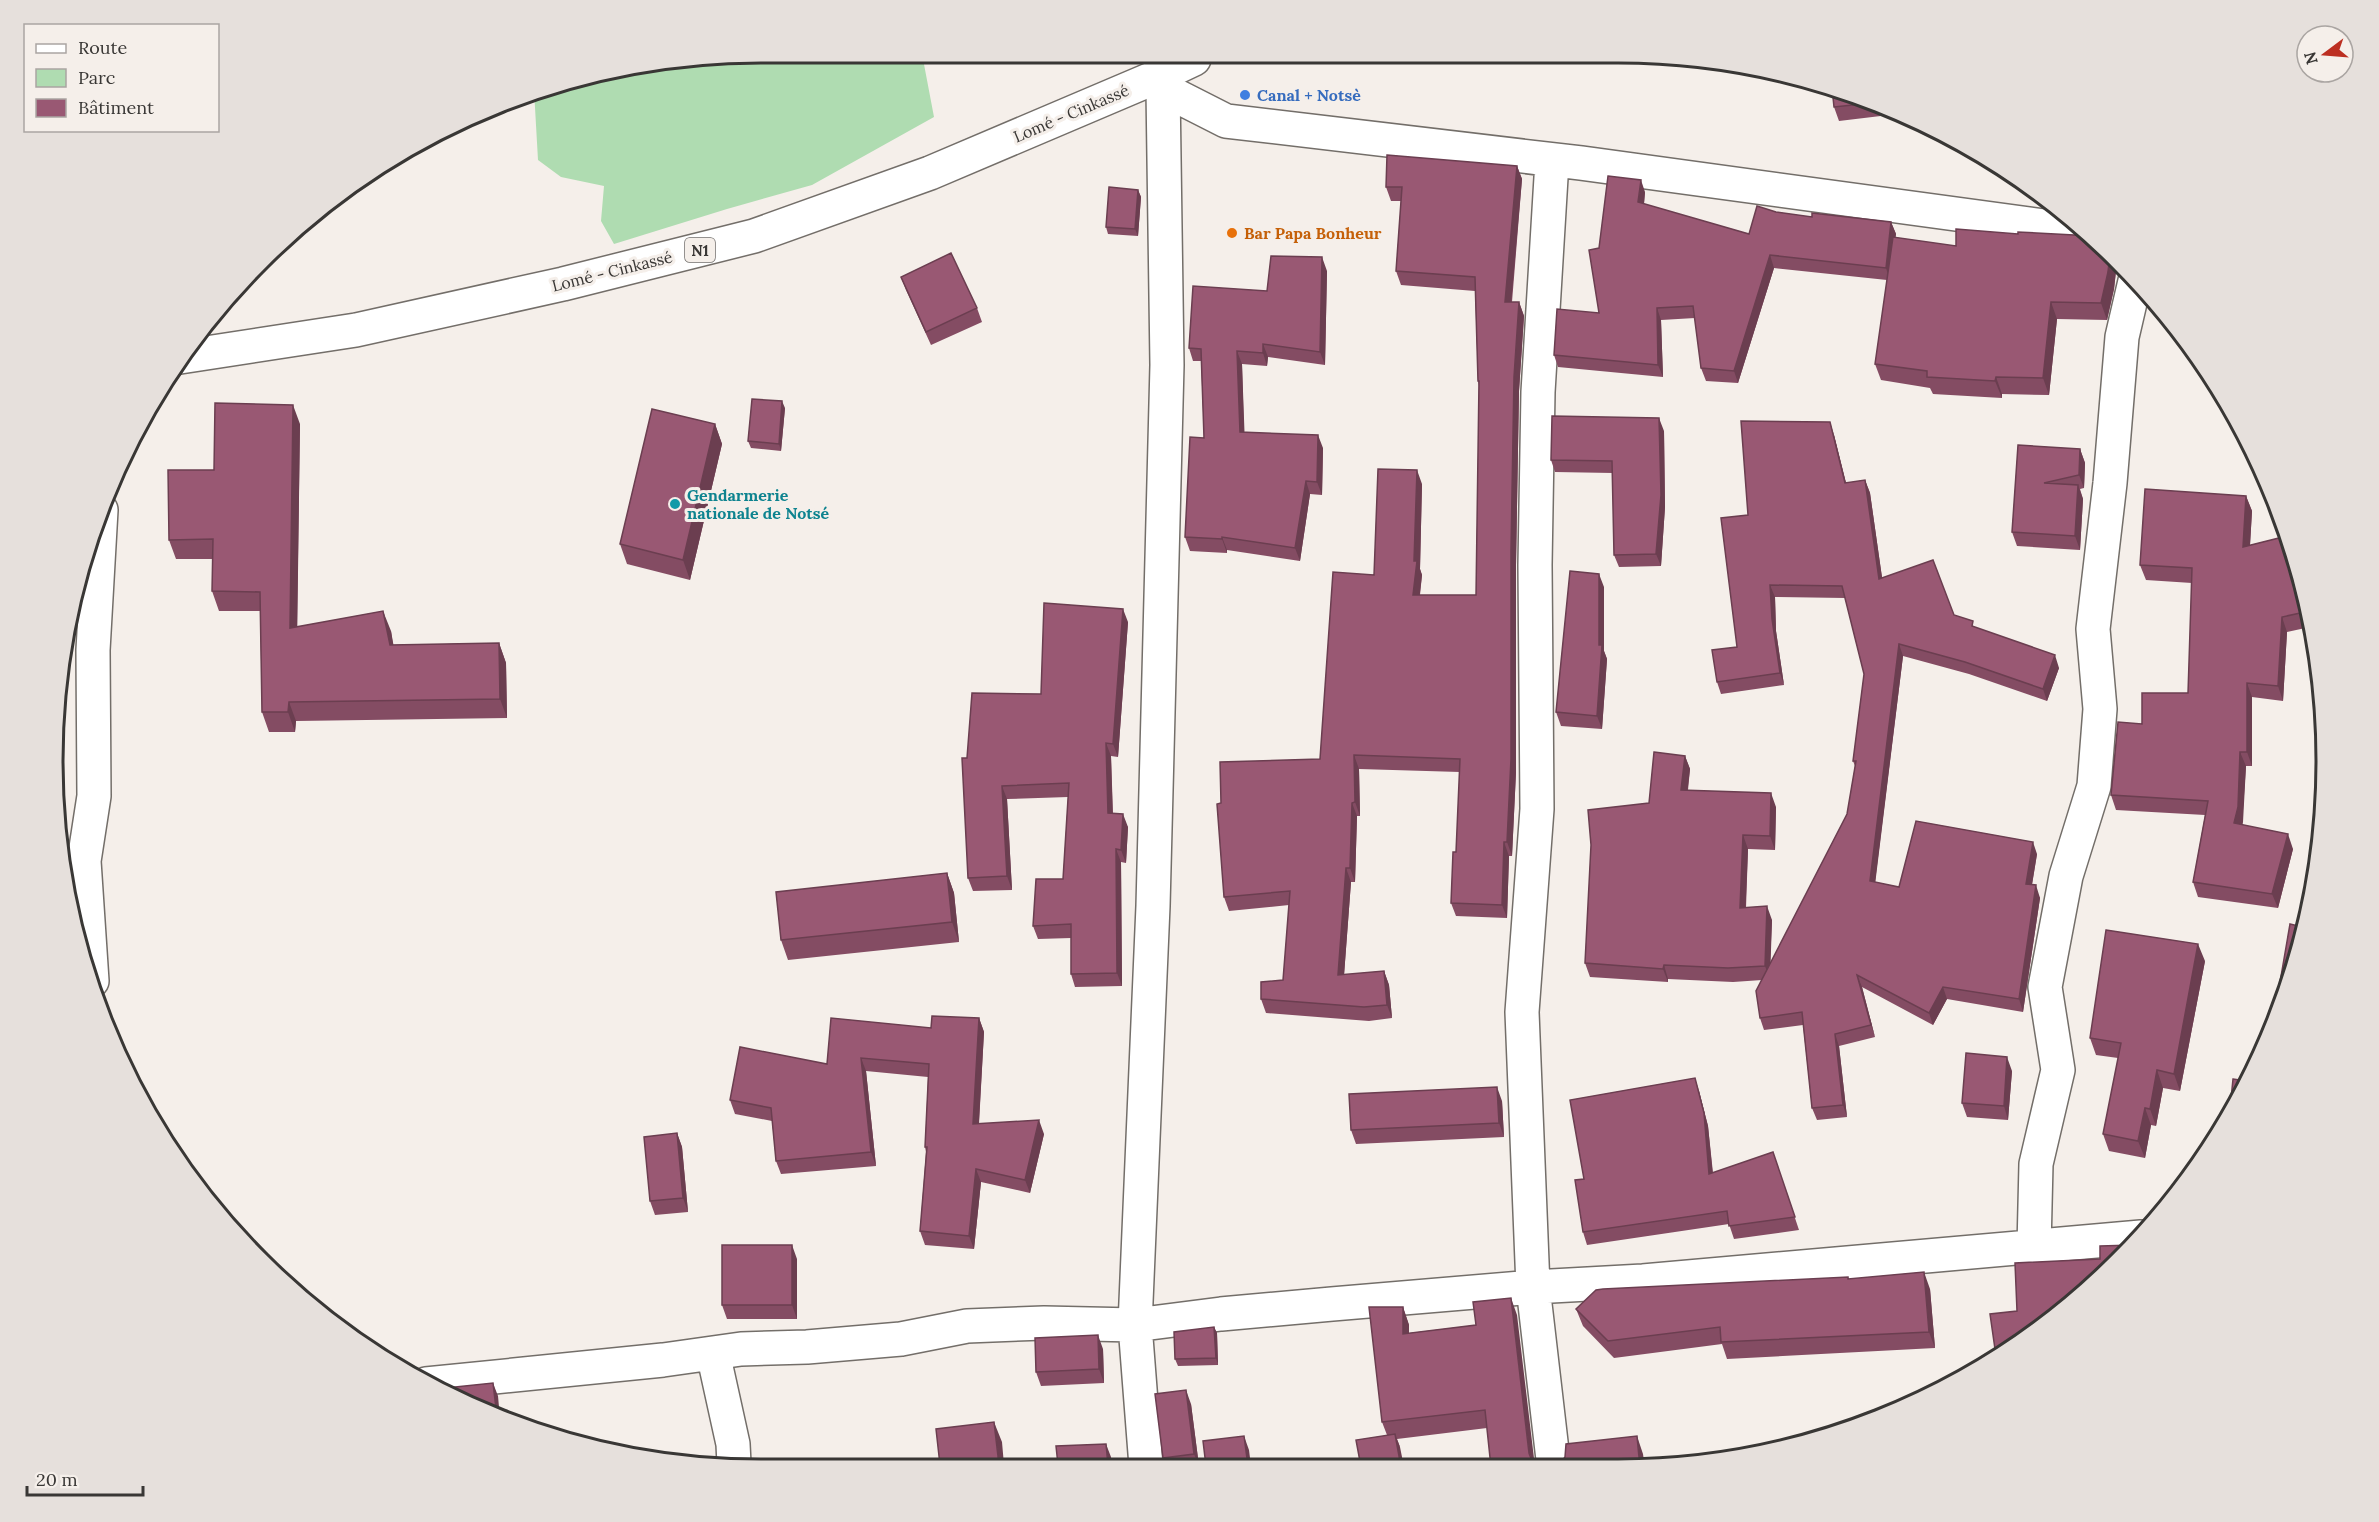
<svg xmlns="http://www.w3.org/2000/svg" width="2379" height="1522" font-family="Lora,serif">
<style>
.green{fill:#afdcb1}
.lines{fill:none;stroke-linecap:round;stroke-linejoin:round}
.street-casing{stroke:#736e69;stroke-width:36}
.highway-casing{stroke:#736e69;stroke-width:36}
.street{stroke:#fff;stroke-width:33}
.highway{stroke:#fff;stroke-width:33}
.wall{fill:#844c63}
.shaded-wall{fill:#6b3e50}
.building{fill:#995873;stroke:#6b3e50;stroke-width:1.5}
.shop-dot{fill:#3f7fe0;stroke:#f5efea;stroke-width:2}
.food-dot{fill:#e8710a;stroke:#f5efea;stroke-width:2}
.culture-dot{fill:#0f9aa8;stroke:#f5efea;stroke-width:2}
.labels{text-anchor:middle;dominant-baseline:central;stroke-width:6;stroke-linejoin:round;paint-order:stroke}
.shield{fill:#f5efea;stroke:#716e6b;stroke-width:1.5}
.shield-label{font-size:15px;font-weight:bold;fill:#393735}
.shop-label{font-size:16px;font-weight:bold;fill:#366cbe;stroke:#f5efea;text-anchor:start}
.street-label{font-size:16px;fill:#393735;stroke:#f5efea}
.food-label{font-size:16px;font-weight:bold;fill:#c56008;stroke:#f5efea;text-anchor:start}
.culture-label{font-size:16px;font-weight:bold;fill:#0d838f;stroke:#f5efea;text-anchor:start}
.rim{fill:none;stroke:#393735;stroke-width:3}
</style>
<rect width="100%" height="100%" fill="#f5efea"/>
<path class="green" d="M 668,59 L 923,59 L 934,117 L 812,185 L 727,209 L 614,244 L 601,221 L 604,186 L 561,177 L 538,160 L 534,90 Z"/>
<g class="lines">
<g class="street-casing">
<path id="street" d="M 1163,89 L 1226,121 L 1581,163 L 2088,232
M 1552,161 L 1538,392 L 1535,565 L 1537,809 L 1522,1012 L 1533,1287 L 1554,1468
M 92,981 L 84,861 L 94,796 L 93,650 L 101,510
M 2034,1247 L 2036,1164 L 2058,1070 L 2045,987 L 2066,876 L 2094,786 L 2100,709 L 2093,629 L 2110,483 L 2122,337 L 2135,281
M 713,1353 L 733,1444 L 734,1464
M 426,1384 L 663,1360 L 741,1349 L 807,1347 L 901,1339 L 967,1326 L 1044,1323 L 1135,1325 L 1221,1314 L 1332,1304 L 1533,1287 L 1643,1281 L 2141,1237
M 1146,1466 L 1135,1325 L 1153,906 L 1167,365 L 1163,89 L 1156,77"/>
</g>
<g class="highway-casing">
<path id="highway" d="M 180,357 L 356,330 L 563,284 L 754,236 L 930,173 L 1156,77 L 1194,59"/>
</g>
<use href="#street" class="street"/>
<use href="#highway" class="highway"/>
</g>
<path class="wall" d="M 1832,88 L 1889,109 L 1889,115 L 1839,121 L 1834,107 Z
M 1517,166 L 1522,179 L 1512,302 L 1519,302 L 1524,316 L 1519,391 L 1516,565 L 1516,772 L 1512,856 L 1509,856 L 1507,918 L 1456,916 L 1451,903 L 1456,852 L 1460,772 L 1359,769 L 1360,816 L 1357,816 L 1355,882 L 1351,882 L 1344,975 L 1384,971 L 1389,985 L 1392,1018 L 1369,1021 L 1266,1013 L 1261,999 L 1283,980 L 1289,905 L 1229,911 L 1224,897 L 1221,803 L 1320,759 L 1374,575 L 1422,484 L 1420,569 L 1422,575 L 1420,595 L 1476,595 L 1479,386 L 1478,381 L 1475,291 L 1401,285 L 1396,271 L 1401,201 L 1391,201 L 1386,187 Z
M 1138,190 L 1141,197 L 1138,236 L 1108,234 L 1106,227 Z
M 1645,192 L 1644,204 L 1749,234 L 1776,212 L 1812,217 L 1891,222 L 1896,234 L 1895,238 L 1956,246 L 2018,234 L 2093,236 L 2117,262 L 2114,289 L 2107,320 L 2057,319 L 2049,395 L 2002,394 L 2002,398 L 1933,394 L 1930,388 L 1881,380 L 1875,364 L 1887,280 L 1774,268 L 1738,383 L 1706,381 L 1701,368 L 1695,318 L 1661,320 L 1663,377 L 1558,367 L 1554,355 L 1599,313 L 1599,248 Z
M 1327,271 L 1325,365 L 1268,357 L 1267,366 L 1242,364 L 1244,433 L 1323,448 L 1322,495 L 1310,494 L 1300,561 L 1227,550 L 1227,553 L 1190,551 L 1185,537 L 1204,438 L 1201,361 L 1193,361 L 1189,348 L 1267,291 Z
M 901,277 L 977,308 L 982,322 L 931,345 L 906,290 Z
M 785,408 L 781,451 L 751,448 L 748,441 Z
M 300,424 L 297,627 L 391,631 L 393,645 L 499,643 L 506,663 L 507,718 L 296,721 L 295,732 L 269,732 L 262,712 L 260,611 L 219,611 L 212,591 L 212,559 L 176,559 L 169,540 L 214,470 Z
M 715,424 L 722,444 L 690,580 L 627,564 L 620,544 Z
M 1664,431 L 1665,507 L 1661,566 L 1619,567 L 1614,555 L 1613,473 L 1555,472 L 1551,460 Z
M 1834,435 L 1846,483 L 1865,480 L 1870,493 L 1882,578 L 1976,628 L 2059,668 L 2047,701 L 1969,674 L 1903,656 L 1875,882 L 1899,887 L 2037,854 L 2032,885 L 2040,898 L 2023,1012 L 1947,999 L 1933,1025 L 1862,987 L 1875,1037 L 1839,1046 L 1847,1117 L 1817,1120 L 1812,1108 L 1803,1025 L 1764,1030 L 1760,1018 L 1762,980 L 1733,982 L 1668,979 L 1668,982 L 1590,977 L 1585,963 L 1649,803 L 1685,756 L 1690,769 L 1688,790 L 1776,807 L 1775,850 L 1748,849 L 1746,908 L 1772,920 L 1770,964 L 1847,814 L 1855,766 L 1853,761 L 1864,674 L 1845,598 L 1775,597 L 1776,631 L 1784,685 L 1721,694 L 1717,682 L 1737,647 L 1748,515 Z
M 2018,445 L 2080,449 L 2085,463 L 2084,488 L 2080,489 L 2083,499 L 2080,550 L 2017,546 L 2012,532 Z
M 2246,496 L 2252,511 L 2250,545 L 2287,536 L 2310,627 L 2287,632 L 2283,701 L 2252,697 L 2252,766 L 2246,766 L 2242,825 L 2293,849 L 2278,908 L 2198,897 L 2193,882 L 2205,815 L 2116,810 L 2111,795 L 2142,724 L 2188,693 L 2192,583 L 2146,580 L 2140,565 Z
M 1604,587 L 1604,651 L 1607,659 L 1602,729 L 1561,726 L 1556,712 Z
M 1128,622 L 1118,757 L 1111,756 L 1113,813 L 1128,827 L 1126,863 L 1121,862 L 1122,986 L 1075,987 L 1071,974 L 1071,938 L 1038,939 L 1033,926 L 1063,879 L 1068,797 L 1007,799 L 1012,890 L 973,891 L 968,878 L 967,758 L 1041,694 Z
M 947,873 L 954,893 L 959,942 L 788,960 L 781,940 Z
M 2205,961 L 2180,1091 L 2163,1088 L 2156,1126 L 2151,1125 L 2145,1158 L 2109,1151 L 2103,1134 L 2118,1058 L 2096,1055 L 2090,1038 Z
M 979,1018 L 984,1032 L 979,1124 L 1044,1134 L 1030,1193 L 981,1182 L 974,1249 L 925,1245 L 920,1231 L 926,1152 L 925,1147 L 928,1077 L 866,1071 L 876,1166 L 781,1174 L 776,1161 L 772,1121 L 735,1114 L 730,1100 L 827,1064 L 931,1028 Z
M 2012,1071 L 2008,1120 L 1967,1117 L 1962,1103 Z
M 1699,1091 L 1708,1126 L 1713,1173 L 1773,1152 L 1799,1230 L 1734,1239 L 1729,1224 L 1587,1245 L 1583,1232 L 1584,1179 Z
M 1502,1101 L 1504,1137 L 1356,1144 L 1351,1130 Z
M 677,1133 L 682,1147 L 688,1212 L 655,1215 L 650,1201 Z
M 2132,1245 L 2050,1323 L 2017,1311 Z
M 797,1259 L 797,1319 L 727,1319 L 722,1305 Z
M 1848,1277 L 1849,1279 L 1930,1289 L 1935,1348 L 1727,1359 L 1722,1344 L 1614,1358 L 1583,1326 L 1576,1309 Z
M 1403,1307 L 1409,1325 L 1409,1333 L 1476,1325 L 1517,1315 L 1487,1428 L 1397,1439 L 1400,1447 L 1387,1435 L 1382,1422 Z
M 1214,1327 L 1217,1333 L 1218,1365 L 1178,1366 L 1175,1359 Z
M 1103,1349 L 1104,1383 L 1041,1386 L 1036,1372 Z
M 1191,1404 L 1199,1466 L 1166,1466 L 1163,1458 Z"/>
<path class="shaded-wall" d="M 1517,166 L 1522,179 L 1510,316 L 1505,302 Z
M 1641,180 L 1645,192 L 1643,214 L 1638,202 Z
M 1138,190 L 1141,197 L 1138,236 L 1135,229 Z
M 1891,222 L 1896,234 L 1890,281 L 1886,268 Z
M 2110,254 L 2117,262 L 2114,289 L 2107,320 L 2101,303 Z
M 1770,255 L 1774,268 L 1738,383 L 1734,371 Z
M 1322,257 L 1327,271 L 1325,365 L 1320,352 Z
M 1519,302 L 1524,316 L 1519,391 L 1516,565 L 1516,772 L 1512,856 L 1507,842 L 1514,377 Z
M 2051,302 L 2057,319 L 2049,395 L 2043,378 Z
M 1657,308 L 1661,320 L 1663,377 L 1658,365 Z
M 1263,344 L 1268,357 L 1267,366 L 1263,353 Z
M 1237,351 L 1242,364 L 1245,446 L 1240,432 Z
M 1996,377 L 2002,394 L 2002,398 L 1995,381 Z
M 782,401 L 785,408 L 781,451 L 779,444 Z
M 293,405 L 300,424 L 297,647 L 290,628 Z
M 1659,418 L 1664,431 L 1665,507 L 1661,566 L 1656,554 Z
M 1830,422 L 1834,435 L 1849,495 L 1845,483 Z
M 715,424 L 722,444 L 690,580 L 683,560 Z
M 1318,435 L 1323,448 L 1322,495 L 1317,482 Z
M 2080,449 L 2085,463 L 2084,488 L 2079,475 Z
M 1417,470 L 1422,484 L 1420,569 L 1422,575 L 1418,609 L 1413,595 Z
M 1865,480 L 1870,493 L 1884,591 L 1879,579 Z
M 1306,481 L 1310,494 L 1300,561 L 1295,548 Z
M 2078,485 L 2083,499 L 2080,550 L 2075,536 Z
M 2246,496 L 2252,511 L 2249,562 L 2243,547 Z
M 1222,537 L 1227,550 L 1227,553 L 1222,539 Z
M 1599,574 L 1604,587 L 1604,651 L 1607,659 L 1602,729 L 1597,716 L 1599,645 Z
M 1770,585 L 1775,597 L 1776,631 L 1784,685 L 1780,673 L 1772,619 Z
M 2305,594 L 2310,625 L 2310,627 L 2305,612 Z
M 1123,609 L 1128,622 L 1118,757 L 1113,744 Z
M 383,611 L 391,631 L 397,665 L 390,645 Z
M 2282,617 L 2287,632 L 2283,701 L 2278,686 Z
M 499,643 L 506,663 L 507,718 L 500,699 Z
M 1899,644 L 1903,656 L 1874,893 L 1870,881 Z
M 2055,655 L 2059,668 L 2047,701 L 2043,689 Z
M 2247,683 L 2252,697 L 2252,766 L 2247,752 Z
M 289,702 L 296,721 L 295,732 L 288,712 Z
M 1106,743 L 1111,756 L 1113,826 L 1108,813 Z
M 2240,752 L 2246,766 L 2243,822 L 2240,838 L 2234,823 Z
M 1354,755 L 1359,769 L 1360,816 L 1355,802 Z
M 1685,756 L 1690,769 L 1686,803 L 1681,790 Z
M 1002,786 L 1007,799 L 1012,890 L 1007,876 Z
M 1771,793 L 1776,807 L 1775,850 L 1770,836 Z
M 1352,803 L 1357,816 L 1355,882 L 1350,868 Z
M 1123,814 L 1128,827 L 1126,863 L 1121,850 Z
M 2288,834 L 2293,849 L 2278,908 L 2272,894 Z
M 1743,835 L 1748,849 L 1745,921 L 1740,908 Z
M 1504,842 L 1509,856 L 1507,918 L 1502,905 Z
M 2033,842 L 2037,854 L 2030,896 L 2026,884 Z
M 1116,849 L 1121,862 L 1122,986 L 1117,973 Z
M 1346,868 L 1351,882 L 1343,989 L 1338,975 Z
M 947,873 L 954,893 L 959,942 L 952,922 Z
M 2036,885 L 2040,898 L 2023,1012 L 2019,999 Z
M 1767,906 L 1772,920 L 1770,980 L 1765,966 Z
M 2198,944 L 2205,961 L 2180,1091 L 2174,1074 Z
M 1664,965 L 1668,979 L 1668,982 L 1663,969 Z
M 1384,971 L 1389,985 L 1392,1018 L 1387,1005 Z
M 1857,975 L 1862,987 L 1875,1037 L 1871,1025 Z
M 1943,987 L 1947,999 L 1933,1025 L 1929,1013 Z
M 979,1018 L 984,1032 L 978,1138 L 973,1124 Z
M 1835,1034 L 1839,1046 L 1847,1117 L 1843,1105 Z
M 2007,1057 L 2012,1071 L 2008,1120 L 2004,1106 Z
M 861,1058 L 866,1071 L 876,1166 L 871,1152 Z
M 2157,1070 L 2163,1088 L 2156,1126 L 2150,1109 Z
M 1695,1078 L 1699,1091 L 1708,1126 L 1714,1187 L 1709,1174 Z
M 1497,1087 L 1502,1101 L 1504,1137 L 1499,1123 Z
M 2145,1108 L 2151,1125 L 2145,1158 L 2138,1141 Z
M 1039,1120 L 1044,1134 L 1030,1193 L 1025,1180 Z
M 677,1133 L 682,1147 L 688,1212 L 683,1198 Z
M 976,1169 L 981,1182 L 974,1249 L 969,1236 Z
M 792,1245 L 797,1259 L 797,1319 L 792,1305 Z
M 1924,1272 L 1930,1289 L 1935,1348 L 1929,1332 Z
M 1511,1298 L 1517,1315 L 1535,1467 L 1529,1453 Z
M 1403,1307 L 1409,1325 L 1409,1351 L 1403,1334 Z
M 1214,1327 L 1217,1333 L 1218,1365 L 1216,1358 Z
M 1098,1335 L 1103,1349 L 1104,1383 L 1099,1369 Z
M 493,1383 L 498,1396 L 500,1418 L 497,1417 Z
M 1186,1390 L 1191,1404 L 1199,1466 L 1194,1454 Z
M 994,1422 L 1002,1442 L 1004,1465 L 999,1465 Z
M 1395,1434 L 1400,1447 L 1404,1467 L 1401,1467 Z
M 1244,1436 L 1249,1450 L 1251,1466 L 1248,1466 Z
M 1637,1436 L 1643,1454 L 1645,1468 L 1640,1468 Z
M 1106,1444 L 1111,1457 L 1112,1465 L 1108,1465 Z"/>
<path class="building" d="M 1832,88 L 1872,103 L 1834,107 Z
M 1387,155 L 1517,166 L 1505,302 L 1519,302 L 1514,377 L 1511,551 L 1511,759 L 1507,842 L 1504,842 L 1502,905 L 1451,903 L 1453,852 L 1456,852 L 1460,759 L 1354,755 L 1355,802 L 1352,803 L 1350,868 L 1346,868 L 1338,975 L 1384,971 L 1387,1005 L 1364,1007 L 1261,999 L 1261,982 L 1283,980 L 1290,891 L 1224,897 L 1217,804 L 1221,803 L 1220,762 L 1320,759 L 1333,572 L 1374,575 L 1378,469 L 1417,470 L 1414,561 L 1417,561 L 1413,595 L 1476,595 L 1479,381 L 1478,381 L 1475,277 L 1396,271 L 1402,187 L 1386,187 Z
M 1608,176 L 1641,180 L 1638,202 L 1749,234 L 1757,206 L 1776,212 L 1812,217 L 1812,213 L 1891,222 L 1886,268 L 1770,255 L 1734,371 L 1701,368 L 1693,306 L 1657,308 L 1658,365 L 1554,355 L 1557,309 L 1599,313 L 1589,250 L 1599,248 Z
M 1109,187 L 1138,190 L 1135,229 L 1106,227 Z
M 1956,229 L 2018,234 L 2018,232 L 2093,236 L 2110,254 L 2108,272 L 2101,303 L 2051,302 L 2043,378 L 1996,377 L 1995,381 L 1927,377 L 1927,371 L 1875,364 L 1893,237 L 1956,246 Z
M 951,253 L 977,308 L 926,332 L 901,277 Z
M 1271,256 L 1322,257 L 1320,352 L 1263,344 L 1263,353 L 1237,351 L 1240,432 L 1318,435 L 1317,482 L 1306,481 L 1295,548 L 1222,537 L 1222,539 L 1185,537 L 1190,437 L 1204,438 L 1201,349 L 1189,348 L 1193,286 L 1267,291 Z
M 752,399 L 782,401 L 779,444 L 748,441 Z
M 215,403 L 293,405 L 290,628 L 383,611 L 390,645 L 499,643 L 500,699 L 289,702 L 288,712 L 262,712 L 260,592 L 212,591 L 213,539 L 169,540 L 168,470 L 214,470 Z
M 652,409 L 715,424 L 683,560 L 620,544 Z
M 1552,416 L 1659,418 L 1661,495 L 1656,554 L 1614,555 L 1612,461 L 1551,460 Z
M 1741,421 L 1830,422 L 1845,483 L 1865,480 L 1879,579 L 1933,560 L 1954,615 L 1973,621 L 1972,626 L 2055,655 L 2043,689 L 1965,662 L 1899,644 L 1870,881 L 1899,887 L 1916,821 L 2033,842 L 2026,884 L 2036,885 L 2019,999 L 1943,987 L 1929,1013 L 1857,975 L 1871,1025 L 1835,1034 L 1843,1105 L 1812,1108 L 1802,1012 L 1760,1018 L 1756,991 L 1847,814 L 1856,761 L 1853,761 L 1864,674 L 1842,586 L 1770,585 L 1772,619 L 1780,673 L 1717,682 L 1712,650 L 1737,647 L 1721,518 L 1748,515 Z
M 2018,445 L 2080,449 L 2079,475 L 2044,483 L 2078,485 L 2075,536 L 2012,532 Z
M 2145,489 L 2246,496 L 2243,547 L 2287,536 L 2302,577 L 2305,594 L 2305,612 L 2282,617 L 2278,686 L 2247,683 L 2247,752 L 2240,752 L 2238,807 L 2234,823 L 2288,834 L 2272,894 L 2193,882 L 2208,801 L 2111,795 L 2118,722 L 2142,724 L 2142,693 L 2188,693 L 2192,568 L 2140,565 Z
M 1570,571 L 1599,574 L 1599,645 L 1602,645 L 1597,716 L 1556,712 Z
M 1044,603 L 1123,609 L 1113,744 L 1106,743 L 1108,813 L 1123,814 L 1121,850 L 1116,849 L 1117,973 L 1071,974 L 1071,924 L 1033,926 L 1036,879 L 1063,879 L 1069,783 L 1002,786 L 1007,876 L 968,878 L 962,758 L 967,758 L 972,693 L 1041,694 Z
M 1654,752 L 1685,756 L 1681,790 L 1771,793 L 1770,836 L 1743,835 L 1740,908 L 1767,906 L 1765,966 L 1728,968 L 1664,965 L 1663,969 L 1585,963 L 1591,845 L 1588,810 L 1649,803 Z
M 947,873 L 952,922 L 781,940 L 776,892 Z
M 2290,924 L 2303,927 L 2289,988 L 2273,1023 Z
M 2106,930 L 2198,944 L 2174,1074 L 2157,1070 L 2150,1109 L 2145,1108 L 2138,1141 L 2103,1134 L 2121,1043 L 2090,1038 Z
M 932,1016 L 979,1018 L 973,1124 L 1039,1120 L 1025,1180 L 976,1169 L 969,1236 L 920,1231 L 927,1147 L 925,1147 L 929,1064 L 861,1058 L 871,1152 L 776,1161 L 771,1108 L 730,1100 L 740,1047 L 827,1064 L 831,1018 L 931,1028 Z
M 1966,1053 L 2007,1057 L 2004,1106 L 1962,1103 Z
M 1695,1078 L 1704,1113 L 1709,1174 L 1773,1152 L 1795,1217 L 1729,1226 L 1727,1211 L 1583,1232 L 1575,1180 L 1584,1179 L 1570,1100 Z
M 2233,1079 L 2247,1081 L 2232,1115 L 2229,1119 Z
M 1497,1087 L 1499,1123 L 1351,1130 L 1349,1094 Z
M 677,1133 L 683,1198 L 650,1201 L 644,1137 Z
M 722,1245 L 792,1245 L 792,1305 L 722,1305 Z
M 2132,1245 L 2083,1292 L 2071,1292 L 2072,1302 L 2050,1323 L 1996,1356 L 1990,1314 L 2017,1311 L 2015,1263 L 2100,1259 L 2100,1246 Z
M 1924,1272 L 1929,1332 L 1721,1342 L 1720,1327 L 1608,1341 L 1576,1309 L 1596,1290 L 1603,1289 L 1848,1277 L 1848,1279 Z
M 1511,1298 L 1529,1453 L 1532,1461 L 1540,1467 L 1491,1467 L 1485,1410 L 1382,1422 L 1369,1307 L 1403,1307 L 1403,1334 L 1476,1325 L 1473,1302 Z
M 1214,1327 L 1216,1358 L 1175,1359 L 1174,1332 Z
M 1098,1335 L 1099,1369 L 1036,1372 L 1035,1338 Z
M 493,1383 L 497,1417 L 490,1415 L 436,1389 Z
M 1186,1390 L 1194,1454 L 1163,1458 L 1155,1394 Z
M 994,1422 L 999,1465 L 940,1465 L 936,1429 Z
M 1395,1434 L 1401,1467 L 1361,1467 L 1356,1440 Z
M 1244,1436 L 1248,1466 L 1206,1466 L 1203,1441 Z
M 1637,1436 L 1640,1468 L 1553,1467 L 1559,1465 L 1565,1457 L 1566,1444 Z
M 1106,1444 L 1108,1465 L 1058,1465 L 1056,1446 Z"/>
<circle class="shop-dot" cx="1245" cy="95" r="6"/>
<circle class="food-dot" cx="1232" cy="233" r="6"/>
<circle class="culture-dot" cx="675" cy="504" r="6"/>
<g class="labels">
<rect class="shield" x="685" y="238" width="30" height="24" rx="4.5"/>
<g class="shield-label">
<text x="700" y="250">N1</text>
</g>
<g class="shop-label">
<text x="1257" y="95">Canal + Notsè</text>
</g>
<g class="street-label">
<text transform="translate(1071 113) rotate(-23)">Lomé - Cinkassé</text>
<text transform="translate(612 271) rotate(-14)">Lomé - Cinkassé</text>
</g>
<g class="food-label">
<text x="1244" y="233">Bar Papa Bonheur</text>
</g>
<g class="culture-label">
<text x="687" y="495">Gendarmerie<tspan x="687" dy="18">nationale de Notsé</tspan></text>
</g>
</g>
<path d="M0 0H2379V1522H0ZM761 63H1618A698 698 0 0 1 2316 761V761A698 698 0 0 1 1618 1459H761A698 698 0 0 1 63 761V761A698 698 0 0 1 761 63Z" fill="#e6e0dc" fill-rule="evenodd"/>
<path class="rim" d="M761 63H1618A698 698 0 0 1 2316 761V761A698 698 0 0 1 1618 1459H761A698 698 0 0 1 63 761V761A698 698 0 0 1 761 63Z"/>
<rect x="24" y="24" width="195" height="108" fill="#f5efea" stroke="#aaa5a2" stroke-width="1.5"/>
<rect x="36" y="44" width="30" height="9" fill="#ffffff" stroke="#aaa5a2" stroke-width="1.5"/>
<text x="78" y="54" font-size="18" fill="#393735">Route</text>
<rect x="36" y="69" width="30" height="18" fill="#afdcb1" stroke="#aaa5a2" stroke-width="1.5"/>
<text x="78" y="84" font-size="18" fill="#393735">Parc</text>
<rect x="36" y="99" width="30" height="18" fill="#995873" stroke="#aaa5a2" stroke-width="1.5"/>
<text x="78" y="114" font-size="18" fill="#393735">Bâtiment</text>
<g transform="translate(2325 54) rotate(254)"><circle r="28" fill="#f5efea" stroke="#aaa5a2" stroke-width="1.5"/>
<path d="M0-4.5L10 22L0 15L-10 22Z" fill="#bc2f22"/>
<text y="-9" font-size="16" font-weight="bold" text-anchor="middle" fill="#393735">N</text>
</g>
<path d="M27 1486v9h116v-9" fill="none" stroke="#393735" stroke-width="3"/>
<text x="36" y="1486" font-size="18" fill="#393735" stroke="#f5efea" stroke-width="4.5" paint-order="stroke">20 m</text>
</svg>
